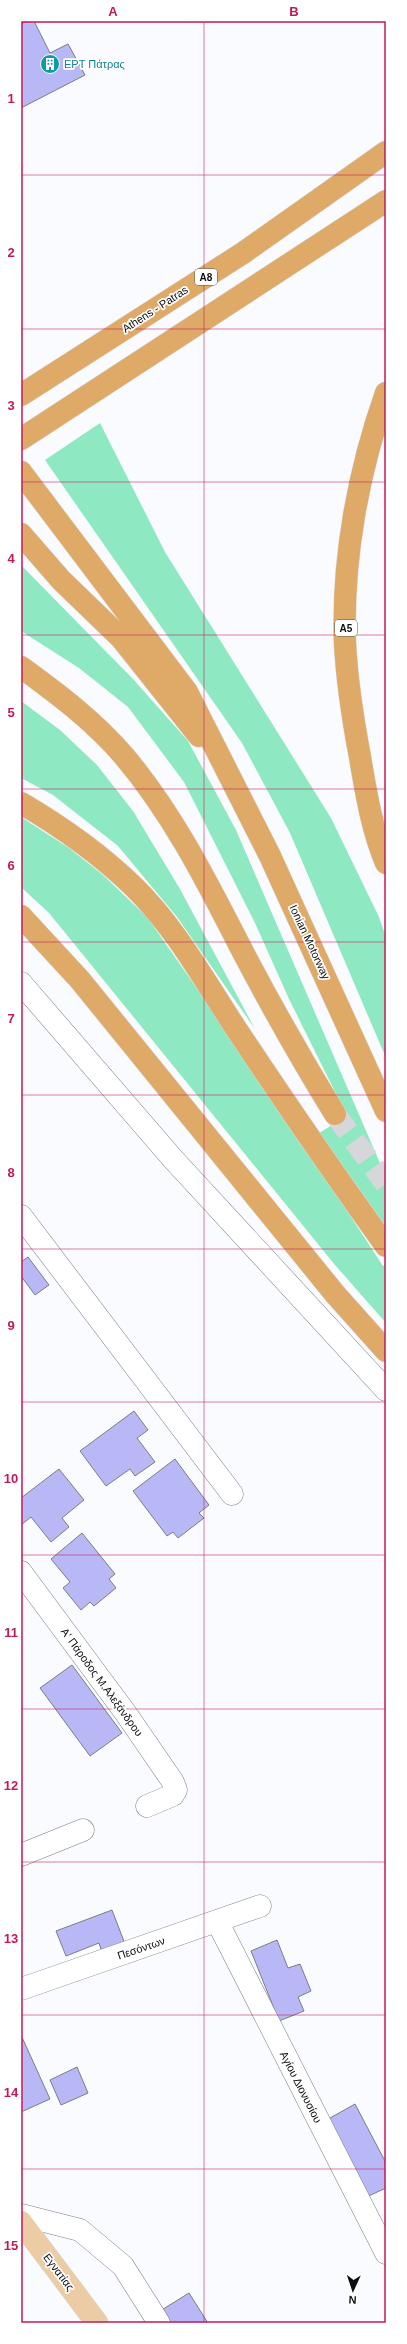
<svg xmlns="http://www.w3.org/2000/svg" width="407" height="2344" font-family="Arial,sans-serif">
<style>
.green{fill:#8ee9c2}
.building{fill:#b9b8f6;stroke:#7c7c82}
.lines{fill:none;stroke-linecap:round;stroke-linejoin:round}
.highway-tunnel{stroke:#d6d7da;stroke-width:22;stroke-dasharray:22 11;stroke-linecap:butt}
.minor-casing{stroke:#7c7f85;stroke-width:23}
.major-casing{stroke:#d8d8d9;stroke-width:23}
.highway-casing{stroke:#d8d8d9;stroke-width:23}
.minor{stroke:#fff;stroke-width:22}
.major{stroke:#eccca4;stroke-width:22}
.highway{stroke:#dfaa67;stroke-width:22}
.grid{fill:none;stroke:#c2185b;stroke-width:1;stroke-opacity:0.55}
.labels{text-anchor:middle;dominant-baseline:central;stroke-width:3.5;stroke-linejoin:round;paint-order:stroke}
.shield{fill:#fff;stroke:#565658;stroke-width:1}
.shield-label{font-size:10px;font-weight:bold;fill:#0d0e10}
.culture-label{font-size:11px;fill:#0d838f;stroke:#fff;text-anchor:start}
.street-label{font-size:11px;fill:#0d0e10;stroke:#fff}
.neatline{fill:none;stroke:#c2185b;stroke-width:1.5}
.grid-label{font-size:13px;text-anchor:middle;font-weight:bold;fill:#c2185b}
</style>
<rect width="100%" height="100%" fill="#fafbfe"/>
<path class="green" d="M 100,423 L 165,552 L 331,818 L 379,917 L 386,937 L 386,1058 L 290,833 L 242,743 L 45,460 Z
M 21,565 L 133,679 L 188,741 L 236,830 L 386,1177 L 386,1227 L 319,1133 L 347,1116 L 289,999 L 255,923 L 184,782 L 128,707 L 79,668 L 21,631 Z
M 21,701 L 60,730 L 97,765 L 133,811 L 180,889 L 255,1029 L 177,917 L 118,846 L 53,795 L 21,778 Z
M 21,817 L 69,848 L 103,875 L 147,917 L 275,1100 L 383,1266 L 386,1264 L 386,1323 L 335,1265 L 49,913 L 21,887 Z"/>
<path class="building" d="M 27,21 L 34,21 L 50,53 L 68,44 L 85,75 L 21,108 L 21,24 Z
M 28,1257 L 49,1285 L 35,1295 L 21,1276 L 21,1262 Z
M 134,1411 L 148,1430 L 137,1438 L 155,1462 L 135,1476 L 130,1469 L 106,1486 L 80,1451 Z
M 175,1459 L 209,1505 L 199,1513 L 204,1518 L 178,1538 L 173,1532 L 167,1536 L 133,1491 Z
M 59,1469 L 84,1500 L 62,1518 L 69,1527 L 51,1542 L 31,1517 L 21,1525 L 21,1498 Z
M 82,1533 L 115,1574 L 109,1579 L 116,1588 L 94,1606 L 90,1602 L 81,1610 L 63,1588 L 70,1582 L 51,1559 Z
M 72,1665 L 122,1733 L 90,1756 L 40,1688 Z
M 112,1910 L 125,1944 L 102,1952 L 99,1943 L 66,1956 L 56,1931 Z
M 277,1940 L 288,1968 L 300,1964 L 311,1991 L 298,1997 L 304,2011 L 279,2021 L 251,1951 Z
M 21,2035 L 50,2099 L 21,2112 Z
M 77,2067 L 88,2093 L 61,2105 L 50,2080 Z
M 355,2104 L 386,2163 L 386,2188 L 362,2199 L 323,2122 Z
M 189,2293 L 208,2323 L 167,2323 L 160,2311 Z"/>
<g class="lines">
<path class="highway-tunnel" d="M 335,1114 L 386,1184"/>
<g class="minor-casing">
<path id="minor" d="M 21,983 L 173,1159 L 386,1390
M 21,1216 L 232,1494
M 21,1572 L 127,1715 L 173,1782 L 176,1790 L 173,1795 L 147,1806
M 21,1855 L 83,1830
M 217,1921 L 386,2253
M 21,1989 L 260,1906
M 21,2215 L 80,2230 L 123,2266 L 159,2323"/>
</g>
<g class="major-casing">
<path id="major" d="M 21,2222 L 97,2323"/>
</g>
<g class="highway-casing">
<path id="highway" d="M 386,393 C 358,472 342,560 345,643 C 347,682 353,720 360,757 C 366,793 372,830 386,863
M 21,395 L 243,253 L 386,152
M 21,439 L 386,201
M 21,472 L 187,692 L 270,856 L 386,1111
M 21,534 L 61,580 L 121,638 L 199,736
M 21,667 C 58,694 94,721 124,756 C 174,815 209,886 244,954 C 273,1009 303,1062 335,1114
M 21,803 C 62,827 100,854 134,887 C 175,927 204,980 235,1027 C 284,1101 334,1174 386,1246
M 21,916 L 80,980 L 335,1294 L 386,1351"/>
</g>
<use href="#minor" class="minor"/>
<use href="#major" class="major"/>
<use href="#highway" class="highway"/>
</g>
<path class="grid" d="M 204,21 L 204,2323M 21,175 L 386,175M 21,329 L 386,329M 21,482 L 386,482M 21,635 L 386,635M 21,789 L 386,789M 21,942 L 386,942M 21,1095 L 386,1095M 21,1249 L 386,1249M 21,1402 L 386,1402M 21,1555 L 386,1555M 21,1709 L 386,1709M 21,1862 L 386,1862M 21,2015 L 386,2015M 21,2169 L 386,2169"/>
<defs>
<g id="building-disc" transform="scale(1)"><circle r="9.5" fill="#0f9aa8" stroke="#fff"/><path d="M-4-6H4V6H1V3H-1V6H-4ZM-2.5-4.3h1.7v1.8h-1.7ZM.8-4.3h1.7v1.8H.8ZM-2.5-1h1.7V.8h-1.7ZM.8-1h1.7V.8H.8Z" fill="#fff"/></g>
</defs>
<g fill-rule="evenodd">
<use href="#building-disc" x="50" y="64"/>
</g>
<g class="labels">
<g class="shield">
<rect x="195" y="269" width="22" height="16" rx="3"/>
<rect x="335" y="620" width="22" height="16" rx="3"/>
</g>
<g class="shield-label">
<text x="206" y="277">Α8</text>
<text x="346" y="628">Α5</text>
</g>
<g class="culture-label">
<text x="64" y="64">ΕΡΤ Πάτρας</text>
</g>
<g class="street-label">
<text transform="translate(155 309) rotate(-33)">Athens - Patras</text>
<text transform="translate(310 942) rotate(65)">Ionian Motorway</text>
<text transform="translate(102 1682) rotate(54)">Α' Πάροδος Μ.Αλεξάνδρου</text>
<text transform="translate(141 1948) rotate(-19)">Πεσόντων</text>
<text transform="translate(301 2087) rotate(63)">Αγίου Διονυσίου</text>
<text transform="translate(59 2272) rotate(53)">Εγνατίας</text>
</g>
</g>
<rect width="407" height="2344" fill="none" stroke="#ffffff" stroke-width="44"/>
<g transform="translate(353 2290) rotate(183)" stroke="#ffffff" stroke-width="3" paint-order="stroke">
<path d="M0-3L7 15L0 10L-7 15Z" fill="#0d0e10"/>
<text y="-6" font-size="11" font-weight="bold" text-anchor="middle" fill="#0d0e10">N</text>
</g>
<rect x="22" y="22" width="363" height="2300" class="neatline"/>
<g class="grid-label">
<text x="113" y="16">A</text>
<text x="294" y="16">B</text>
<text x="11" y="103">1</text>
<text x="11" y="257">2</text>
<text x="11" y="410">3</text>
<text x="11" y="563">4</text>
<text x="11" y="717">5</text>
<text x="11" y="870">6</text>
<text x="11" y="1023">7</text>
<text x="11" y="1177">8</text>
<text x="11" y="1330">9</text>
<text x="11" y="1483">10</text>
<text x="11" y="1637">11</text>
<text x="11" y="1790">12</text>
<text x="11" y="1943">13</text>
<text x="11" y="2097">14</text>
<text x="11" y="2250">15</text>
</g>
</svg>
